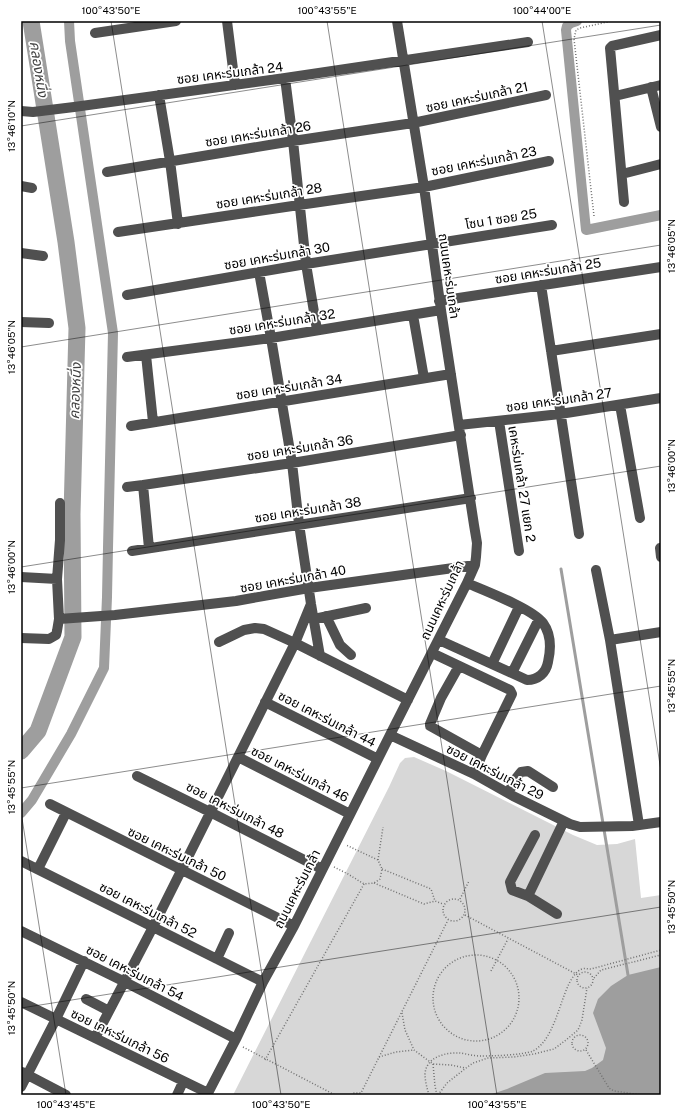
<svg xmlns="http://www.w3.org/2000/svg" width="682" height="1116" font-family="'Public Sans','Noto Sans Thai',sans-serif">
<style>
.green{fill:#d7d7d7}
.water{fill:#9e9e9e}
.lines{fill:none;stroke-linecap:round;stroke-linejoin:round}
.stream{stroke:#9e9e9e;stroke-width:3}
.canal{stroke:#9e9e9e;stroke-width:10}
.river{stroke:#9e9e9e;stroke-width:17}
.path{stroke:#727272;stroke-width:1.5;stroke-dasharray:1 2;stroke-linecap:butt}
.minor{stroke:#505050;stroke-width:10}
.ticks{fill:none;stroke:#000;stroke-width:1;stroke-opacity:0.45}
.labels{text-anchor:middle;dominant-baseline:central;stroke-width:3.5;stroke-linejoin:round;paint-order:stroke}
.street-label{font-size:13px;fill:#000;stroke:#fff}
.water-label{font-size:14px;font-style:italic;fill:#3f3f3f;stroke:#fff}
.neatline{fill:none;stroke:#000;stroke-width:1.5}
.ticks-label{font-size:10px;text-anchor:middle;fill:#000}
</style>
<rect width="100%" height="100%" fill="#fff"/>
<path class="green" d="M 414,757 L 446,771 L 573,835 L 597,845 L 617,844 L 635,839 L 641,898 L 661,895 L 661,1095 L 233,1095 L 389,787 L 400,763 L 405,758 Z"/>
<path class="water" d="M 661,967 L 661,1095 L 489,1095 L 507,1089 L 545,1073 L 585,1071 L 592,1068 L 603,1060 L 606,1048 L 593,1013 L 598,999 L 611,986 L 628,975 Z"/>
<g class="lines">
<path class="stream" d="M 561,569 L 628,975"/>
<path class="canal" d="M 577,21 L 571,23 L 567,26 L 566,30 L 586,230 L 661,215
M 21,813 L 32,800 L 71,734 L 104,668 L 107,597 L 108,548 L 113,333 L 70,41 L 69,21"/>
<path class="river" d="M 21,751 L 38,731 L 73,637 L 72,514 L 77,328 L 66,242 L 31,21"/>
<path class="path" d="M 594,216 L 574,39 L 576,30 L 580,28 L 612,21
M 378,860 L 383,827
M 334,867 L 348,874 L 364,884 L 374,883 L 380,879 L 382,869 L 378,860 L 346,845
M 382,869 L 431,889 L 435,901
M 374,883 L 424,904 L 435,901 L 443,904
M443 910a11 11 0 1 1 22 0a11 11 0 1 1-22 0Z
M 460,899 L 469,881
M 465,915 L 578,975
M433 998a43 43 0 1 1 86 0a43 43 0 1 1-86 0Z
M 491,971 L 508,939
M577 980a8 8 0 1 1 16 0a8 8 0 1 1-16 0Z
M 594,978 L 601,970 L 661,955
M 402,1013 L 405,1030 L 414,1050 L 433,1064 L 451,1065 L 465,1068
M572 1043a8 8 0 1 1 16 0a8 8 0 1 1-16 0Z
M 243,1047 L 335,1095
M 586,1050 L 609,1088 L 614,1091 L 642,1095
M 379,1057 L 396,1052 L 414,1050
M 265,1060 L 364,884
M 433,1064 L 435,1086 L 437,1095
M 351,1095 L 354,1093 L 361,1093 L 448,920
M 429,1095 C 427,1088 425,1081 425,1074 C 426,1057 446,1052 460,1053 C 467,1054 474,1056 481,1056 C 493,1056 523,1055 533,1051 C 560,1037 561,977 582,969 C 585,968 588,969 591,969 L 661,950
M 438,1095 L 447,1083 L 466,1068 L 473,1063 L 488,1058 L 514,1057 L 534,1054 L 554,1049 L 566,1040 L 578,1030 L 582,1020 L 587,988"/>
<path class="minor" d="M 227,21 L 235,85
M 95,33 L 176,21
M 285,78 L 293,141 L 306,264 L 317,330
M 651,87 L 661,127
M 159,95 L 170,161 L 178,224
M 615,96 L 661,85
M 21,111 L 33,112 L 74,107 L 285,78 L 528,42
M 107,172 L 293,141 L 413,123 L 546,95
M 622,174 L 661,164
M 21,186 L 32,188
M 624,202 L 610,48 L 612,46 L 661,35
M 118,232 L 299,205 L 424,187 L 549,161
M 21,253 L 43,256
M 259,272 L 271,338 L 292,463 L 299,524 L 311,604 L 320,656
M 541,285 L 579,534
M 127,295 L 306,264 L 552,225
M 439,301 L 661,267
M 413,315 L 424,378
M 21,322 L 49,323
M 551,351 L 661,334
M 146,355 L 153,422
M 127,357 L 271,338 L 441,310
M 620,405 L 640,518
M 499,421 L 519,551
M 459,425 L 560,414 L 661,398
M 131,426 L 451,374
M 143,485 L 292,463 L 461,435
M 127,487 L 143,485 L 149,548
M 660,548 L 661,557
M 132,551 L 471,498
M 596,570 L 610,640 L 639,825
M 21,577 L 57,579
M 326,616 L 340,645 L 351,655
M 59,619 L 115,615 L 236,601 L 309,588 L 475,565
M 314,619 L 366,608
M 21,638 L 49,639 L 56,635 L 57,631 L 59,619 L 57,579 L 60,540 L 60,503
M 439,640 L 527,680 C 538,680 546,673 548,662 C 551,649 551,634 543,623 C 533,609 486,591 467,583
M 610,640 L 661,632
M 219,642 L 244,630 L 255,628 L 264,629 L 295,643 L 408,700
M 432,653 L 510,690 L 512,694 L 482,755 L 474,774
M 492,664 L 519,607
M 459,666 L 441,698 L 430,724 L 430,726 L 482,755
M 512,673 L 539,619
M 265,702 L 378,759
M 390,735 L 474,774 L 513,796 L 570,824 L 580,827 L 632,826 L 661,822
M 238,757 L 350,814
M 137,776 L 210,812 L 322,869
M 508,793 L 517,777 L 521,772 L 528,771 L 553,787
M 50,804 L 294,926
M 21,861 L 263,982
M 38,869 L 66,813
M 528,896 L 512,890 L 510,882 L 535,835
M 557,914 L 528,896 L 564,821
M 21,931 L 125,982 L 236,1039
M 217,959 L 229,933
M 86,999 L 109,1011
M 21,1002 L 208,1093
M 95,1038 L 153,927 L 295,643 L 311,604
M 22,1072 L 66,1095
M 21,1087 L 56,1019 L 84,961
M 177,1095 L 183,1082
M 207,1095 L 236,1039 L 263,982 L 294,926 L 390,735 L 467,583 L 475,565 L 476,557 L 477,543 L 474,525 L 441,310 L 424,187 L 397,21"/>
</g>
<path class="ticks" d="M 111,21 L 281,1095M 327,21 L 497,1095M 542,21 L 661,771M 21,126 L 661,25M 21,347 L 661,245M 21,567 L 661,466M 21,788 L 661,686M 21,812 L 66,1095M 21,1008 L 661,907"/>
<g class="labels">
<g class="street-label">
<text transform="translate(230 73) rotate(-7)">ซอย เคหะร่มเกล้า 24</text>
<text transform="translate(477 97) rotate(-12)">ซอย เคหะร่มเกล้า 21</text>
<text transform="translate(258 134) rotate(-9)">ซอย เคหะร่มเกล้า 26</text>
<text transform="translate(484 161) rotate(-11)">ซอย เคหะร่มเกล้า 23</text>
<text transform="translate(269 196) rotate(-9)">ซอย เคหะร่มเกล้า 28</text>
<text transform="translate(501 219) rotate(-9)">โซน 1 ซอย 25</text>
<text transform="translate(277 256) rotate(-10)">ซอย เคหะร่มเกล้า 30</text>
<text transform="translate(548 271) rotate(-9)">ซอย เคหะร่มเกล้า 25</text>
<text transform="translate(449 276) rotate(82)">ถนนเคหะร่มเกล้า</text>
<text transform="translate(282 322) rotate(-9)">ซอย เคหะร่มเกล้า 32</text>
<text transform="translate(289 387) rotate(-9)">ซอย เคหะร่มเกล้า 34</text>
<text transform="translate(559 400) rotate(-8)">ซอย เคหะร่มเกล้า 27</text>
<text transform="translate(300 448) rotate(-9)">ซอย เคหะร่มเกล้า 36</text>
<text transform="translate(522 484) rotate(81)">เคหะร่มเกล้า 27 แยก 2</text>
<text transform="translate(308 510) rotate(-9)">ซอย เคหะร่มเกล้า 38</text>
<text transform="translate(293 579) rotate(-10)">ซอย เคหะร่มเกล้า 40</text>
<text transform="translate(442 600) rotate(-65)">ถนนเคหะร่มเกล้า</text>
<text transform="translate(327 719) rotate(27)">ซอย เคหะร่มเกล้า 44</text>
<text transform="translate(495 772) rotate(27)">ซอย เคหะร่มเกล้า 29</text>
<text transform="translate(300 774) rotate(27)">ซอย เคหะร่มเกล้า 46</text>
<text transform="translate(235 810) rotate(27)">ซอย เคหะร่มเกล้า 48</text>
<text transform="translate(177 854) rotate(26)">ซอย เคหะร่มเกล้า 50</text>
<text transform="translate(297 889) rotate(-63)">ถนนเคหะร่มเกล้า</text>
<text transform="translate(148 910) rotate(27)">ซอย เคหะร่มเกล้า 52</text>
<text transform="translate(135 973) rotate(27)">ซอย เคหะร่มเกล้า 54</text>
<text transform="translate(120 1036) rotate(26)">ซอย เคหะร่มเกล้า 56</text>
</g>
<g class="water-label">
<text transform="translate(39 69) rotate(81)">คลองหนึ่ง</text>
<text transform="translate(75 391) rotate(-88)">คลองหนึ่ง</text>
</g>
</g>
<rect width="682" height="1116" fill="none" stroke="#ffffff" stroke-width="44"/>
<rect x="22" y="22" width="638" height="1072" class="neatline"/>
<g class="ticks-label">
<text x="111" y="14">100°43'50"E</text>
<text x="327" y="14">100°43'55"E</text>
<text x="542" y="14">100°44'00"E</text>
<text transform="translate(11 126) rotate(-90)" y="4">13°46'10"N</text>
<text transform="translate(671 246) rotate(-90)" y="4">13°46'05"N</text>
<text transform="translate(11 347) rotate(-90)" y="4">13°46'05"N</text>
<text transform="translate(671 466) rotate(-90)" y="4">13°46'00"N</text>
<text transform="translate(11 567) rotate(-90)" y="4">13°46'00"N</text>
<text transform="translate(671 686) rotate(-90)" y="4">13°45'55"N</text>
<text transform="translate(11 787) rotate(-90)" y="4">13°45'55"N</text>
<text transform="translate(671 907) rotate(-90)" y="4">13°45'50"N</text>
<text transform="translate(11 1008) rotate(-90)" y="4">13°45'50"N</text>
<text x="66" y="1108">100°43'45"E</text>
<text x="281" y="1108">100°43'50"E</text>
<text x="497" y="1108">100°43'55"E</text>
</g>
</svg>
